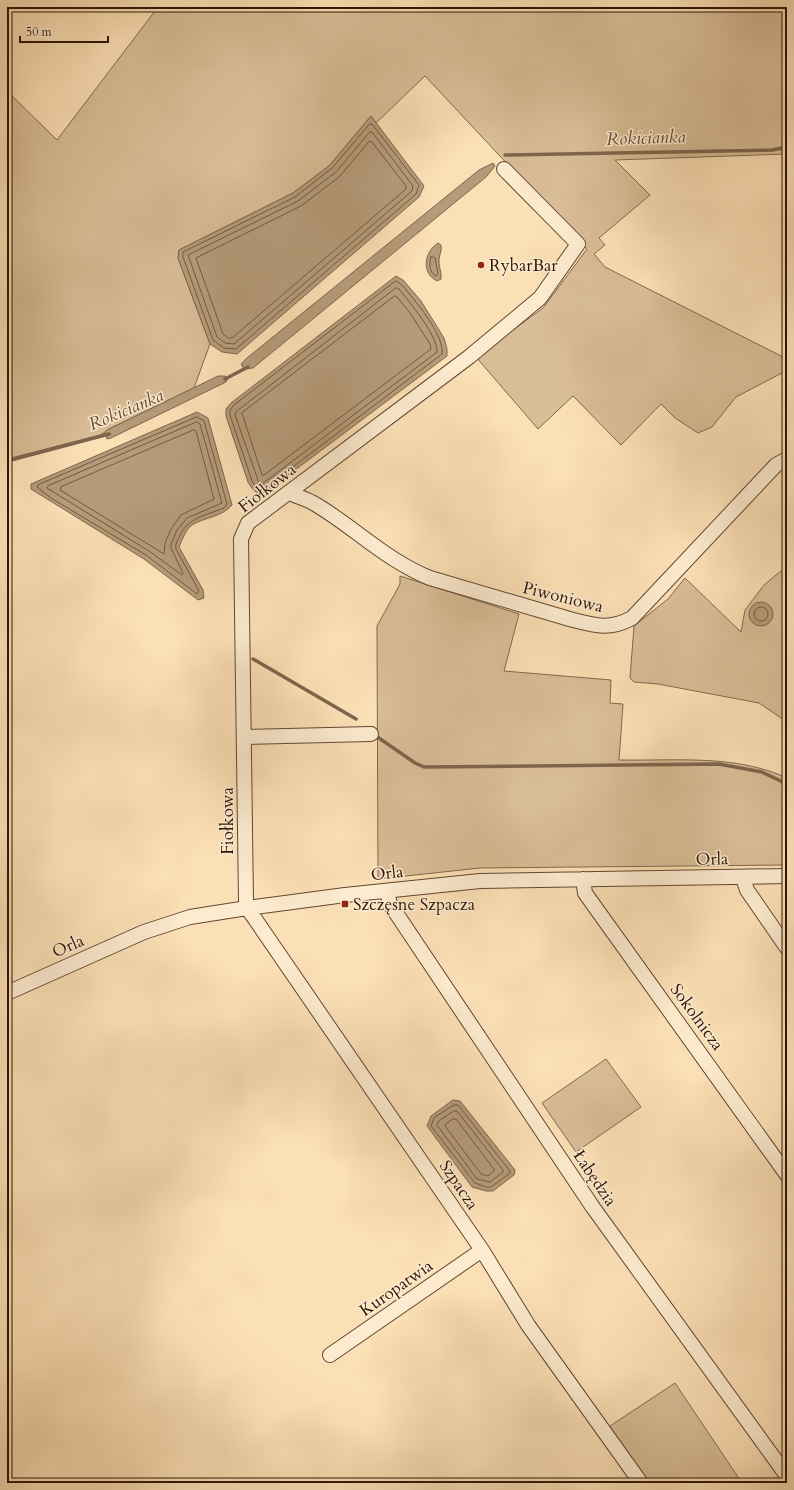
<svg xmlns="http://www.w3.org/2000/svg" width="794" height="1490" font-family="Cardo,serif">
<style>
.green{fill:#d9bd97;stroke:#83684e}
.water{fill:#b69b7a;stroke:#7f654c}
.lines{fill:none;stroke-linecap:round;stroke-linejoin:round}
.shore{stroke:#725840;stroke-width:1}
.stream{stroke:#7f654c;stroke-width:3.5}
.minor-casing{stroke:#614732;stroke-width:16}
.minor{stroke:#fdebcf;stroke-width:14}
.poi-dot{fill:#8f2418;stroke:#fdebcf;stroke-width:1.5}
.labels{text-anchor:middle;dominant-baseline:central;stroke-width:3;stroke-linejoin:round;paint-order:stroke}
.poi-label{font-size:17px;fill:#2d1406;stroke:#fdebcf;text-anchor:start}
.street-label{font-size:17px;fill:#2d1406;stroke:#fdebcf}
.water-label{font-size:18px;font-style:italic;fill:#644a34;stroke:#fdebcf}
</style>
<rect width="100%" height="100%" fill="#fce0b5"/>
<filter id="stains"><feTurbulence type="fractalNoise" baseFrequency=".005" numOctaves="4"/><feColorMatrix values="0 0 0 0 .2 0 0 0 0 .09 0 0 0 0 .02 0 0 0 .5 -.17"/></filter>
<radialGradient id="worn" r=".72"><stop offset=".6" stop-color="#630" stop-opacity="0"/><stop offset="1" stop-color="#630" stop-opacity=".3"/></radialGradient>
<path class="green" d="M 158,7 L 787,7 L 787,154 L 615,160 L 650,195 L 599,238 L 605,245 L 594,254 L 605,267 L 787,359 L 787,376 L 782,373 L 736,397 L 712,427 L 698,433 L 675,418 L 661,404 L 621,445 L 573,396 L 538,429 L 476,357 L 543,308 L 587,249 L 425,76 L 376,123 L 371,116 L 329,166 L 293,193 L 179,250 L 178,258 L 210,344 L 194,388 L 107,430 L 105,432 L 100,435 L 7,459 L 7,91 L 57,140 Z
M 782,570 L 787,575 L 787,722 L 759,703 L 658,684 L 634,682 L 630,678 L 634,626 L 668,599 L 685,578 L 741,632 L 745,610 L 764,585 Z
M 400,576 L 519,614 L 504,671 L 611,680 L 610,703 L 623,704 L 619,760 C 675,761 735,754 787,778 L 787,865 L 480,868 L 378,879 L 377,626 L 400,584 Z
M 606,1059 L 641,1107 L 576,1152 L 542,1103 Z
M 675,1383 L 742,1483 L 648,1483 L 607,1428 Z"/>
<path class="water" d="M 371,116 L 424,186 L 419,197 L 237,354 L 222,352 L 210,344 L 178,258 L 179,250 L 293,193 L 329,166 Z
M 493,163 L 495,166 L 486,177 L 253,368 L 244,369 L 241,364 L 247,358 L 479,170 Z
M 438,243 L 441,245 C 442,250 440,253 439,259 C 438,266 442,272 441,279 L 437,281 C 421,273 424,252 438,243 Z
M 396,276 L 403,280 L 421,301 L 444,338 L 447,349 L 447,356 L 267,491 C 258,496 253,491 248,482 L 226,416 L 226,409 L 231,403 Z
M 218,376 L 225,376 L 228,378 L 226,382 L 111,438 L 107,439 L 105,432 L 107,430 Z
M 197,412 L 208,418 L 232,505 C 222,517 205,517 192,525 C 186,529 182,540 179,547 L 203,590 L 204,598 L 198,600 L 144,559 L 31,489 L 31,484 Z
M749 614a12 12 0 1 1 24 0a12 12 0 1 1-24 0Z
M 453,1100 L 460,1101 L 515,1170 L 514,1175 L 493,1191 L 486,1191 L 472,1187 L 427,1126 L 431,1116 Z"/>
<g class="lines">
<path class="shore" d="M 370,124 L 372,124 L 419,185 L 416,194 L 236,349 L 224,348 L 213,340 L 183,257 L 183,252 L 295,197 L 332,168 Z
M 370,132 L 372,132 L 413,186 L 412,191 L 234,344 L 225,343 L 217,337 L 188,255 L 298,201 L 336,172 Z
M 370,141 L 372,142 L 406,186 L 406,189 L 232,338 L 228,338 L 223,334 L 196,258 L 301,206 L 339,177 Z
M 431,257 L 433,257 L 435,258 L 438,274 L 436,276 C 429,272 429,264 431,257 Z
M 396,281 L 401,284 C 413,298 445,335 442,354 L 265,488 L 259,489 L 255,486 L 252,481 L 230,415 L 230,410 L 234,405 Z
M 396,288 L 398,288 C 409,301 438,336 437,352 L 262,484 L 259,483 L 235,415 L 236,412 Z
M 395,296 L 397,297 L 410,313 L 430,344 L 431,349 L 264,475 L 262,475 L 242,413 Z
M 197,417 L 204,421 L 227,504 L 224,508 C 206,515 187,518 179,537 C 177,541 175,545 176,549 L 199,591 L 197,594 L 146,555 L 51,498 L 37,487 L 38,485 Z
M 197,422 L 200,424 L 222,503 L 187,518 L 177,530 L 171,544 L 171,548 L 183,573 L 182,575 L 149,551 L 47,488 L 48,486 Z
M 194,430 L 196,431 L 214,499 L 181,515 L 171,529 L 165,543 L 164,554 L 60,490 L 61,487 Z
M754 614a7 7 0 1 1 14 0a7 7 0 1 1-14 0Z
M 454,1105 L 458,1105 L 510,1171 L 510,1173 L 491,1187 L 486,1187 L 475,1183 L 431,1126 L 434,1118 Z
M 454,1111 L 457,1111 L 503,1170 L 503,1172 L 490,1182 L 477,1179 L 437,1125 L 438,1122 Z
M 453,1119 L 456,1119 L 494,1169 L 494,1171 L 488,1176 L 481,1174 L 445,1126 L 446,1124 Z"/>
<path class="stream" d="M 505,155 L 772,150 L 787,147
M 225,379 L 248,367
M 7,461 L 109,434
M 253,659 L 356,719
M 376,736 L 415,763 L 424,767 L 719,764 L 762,772 L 787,784"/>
<g class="minor-casing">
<path id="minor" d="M 504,169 L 578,244 L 540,298 L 469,357 L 248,523 L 241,539 L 246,901 L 247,908 L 255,919 L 482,1250 L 528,1325 L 641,1483
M 290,493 C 298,497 307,499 315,504 C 354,527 387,561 430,578 L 573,620 C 596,626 610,630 632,618 L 776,465 L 787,459
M 245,737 L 371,734
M 744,877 L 745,884 L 747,890 L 787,948
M 583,879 L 585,893 L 787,1175
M 387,891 L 390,904 L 592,1206 L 787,1476
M 7,993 L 144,932 L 190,917 L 247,908 L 345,895 L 480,881 L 787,876
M 330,1355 L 482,1250"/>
</g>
<use href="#minor" class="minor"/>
</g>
<g class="poi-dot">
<circle cx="481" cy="265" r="4"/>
<rect x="341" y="900" width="8" height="8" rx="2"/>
</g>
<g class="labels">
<g class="poi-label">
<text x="489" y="265">RybarBar</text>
<text x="353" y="904">Szczęsne Szpacza</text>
</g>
<g class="street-label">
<text transform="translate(267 488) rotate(-38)">Fiołkowa</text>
<text transform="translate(563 597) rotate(14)">Piwoniowa</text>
<text transform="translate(227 821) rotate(-90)">Fiołkowa</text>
<text transform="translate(712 859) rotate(-1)">Orla</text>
<text transform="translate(387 873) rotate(-6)">Orla</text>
<text transform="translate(68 946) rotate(-24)">Orla</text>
<text transform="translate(697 1017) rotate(54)">Sokolnicza</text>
<text transform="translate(595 1178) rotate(56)">Łabędzia</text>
<text transform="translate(459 1185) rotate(56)">Szpacza</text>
<text transform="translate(396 1288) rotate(-35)">Kuropatwia</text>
</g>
<g class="water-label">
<text transform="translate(646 138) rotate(-2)">Rokicianka</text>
<text transform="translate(126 410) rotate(-23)">Rokicianka</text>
</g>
</g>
<rect width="794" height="1490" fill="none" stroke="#fce0b5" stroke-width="24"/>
<rect x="8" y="8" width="778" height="1474" fill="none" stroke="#2d1406" stroke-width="2"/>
<rect x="12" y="12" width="770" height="1466" fill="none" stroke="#2d1406"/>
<path d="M20 36v6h88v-6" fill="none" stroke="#2d1406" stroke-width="2"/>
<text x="26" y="36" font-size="12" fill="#2d1406" stroke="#fdebcf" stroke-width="3" paint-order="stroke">50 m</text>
<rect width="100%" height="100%" filter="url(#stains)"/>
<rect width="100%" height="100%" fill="url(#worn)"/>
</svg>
